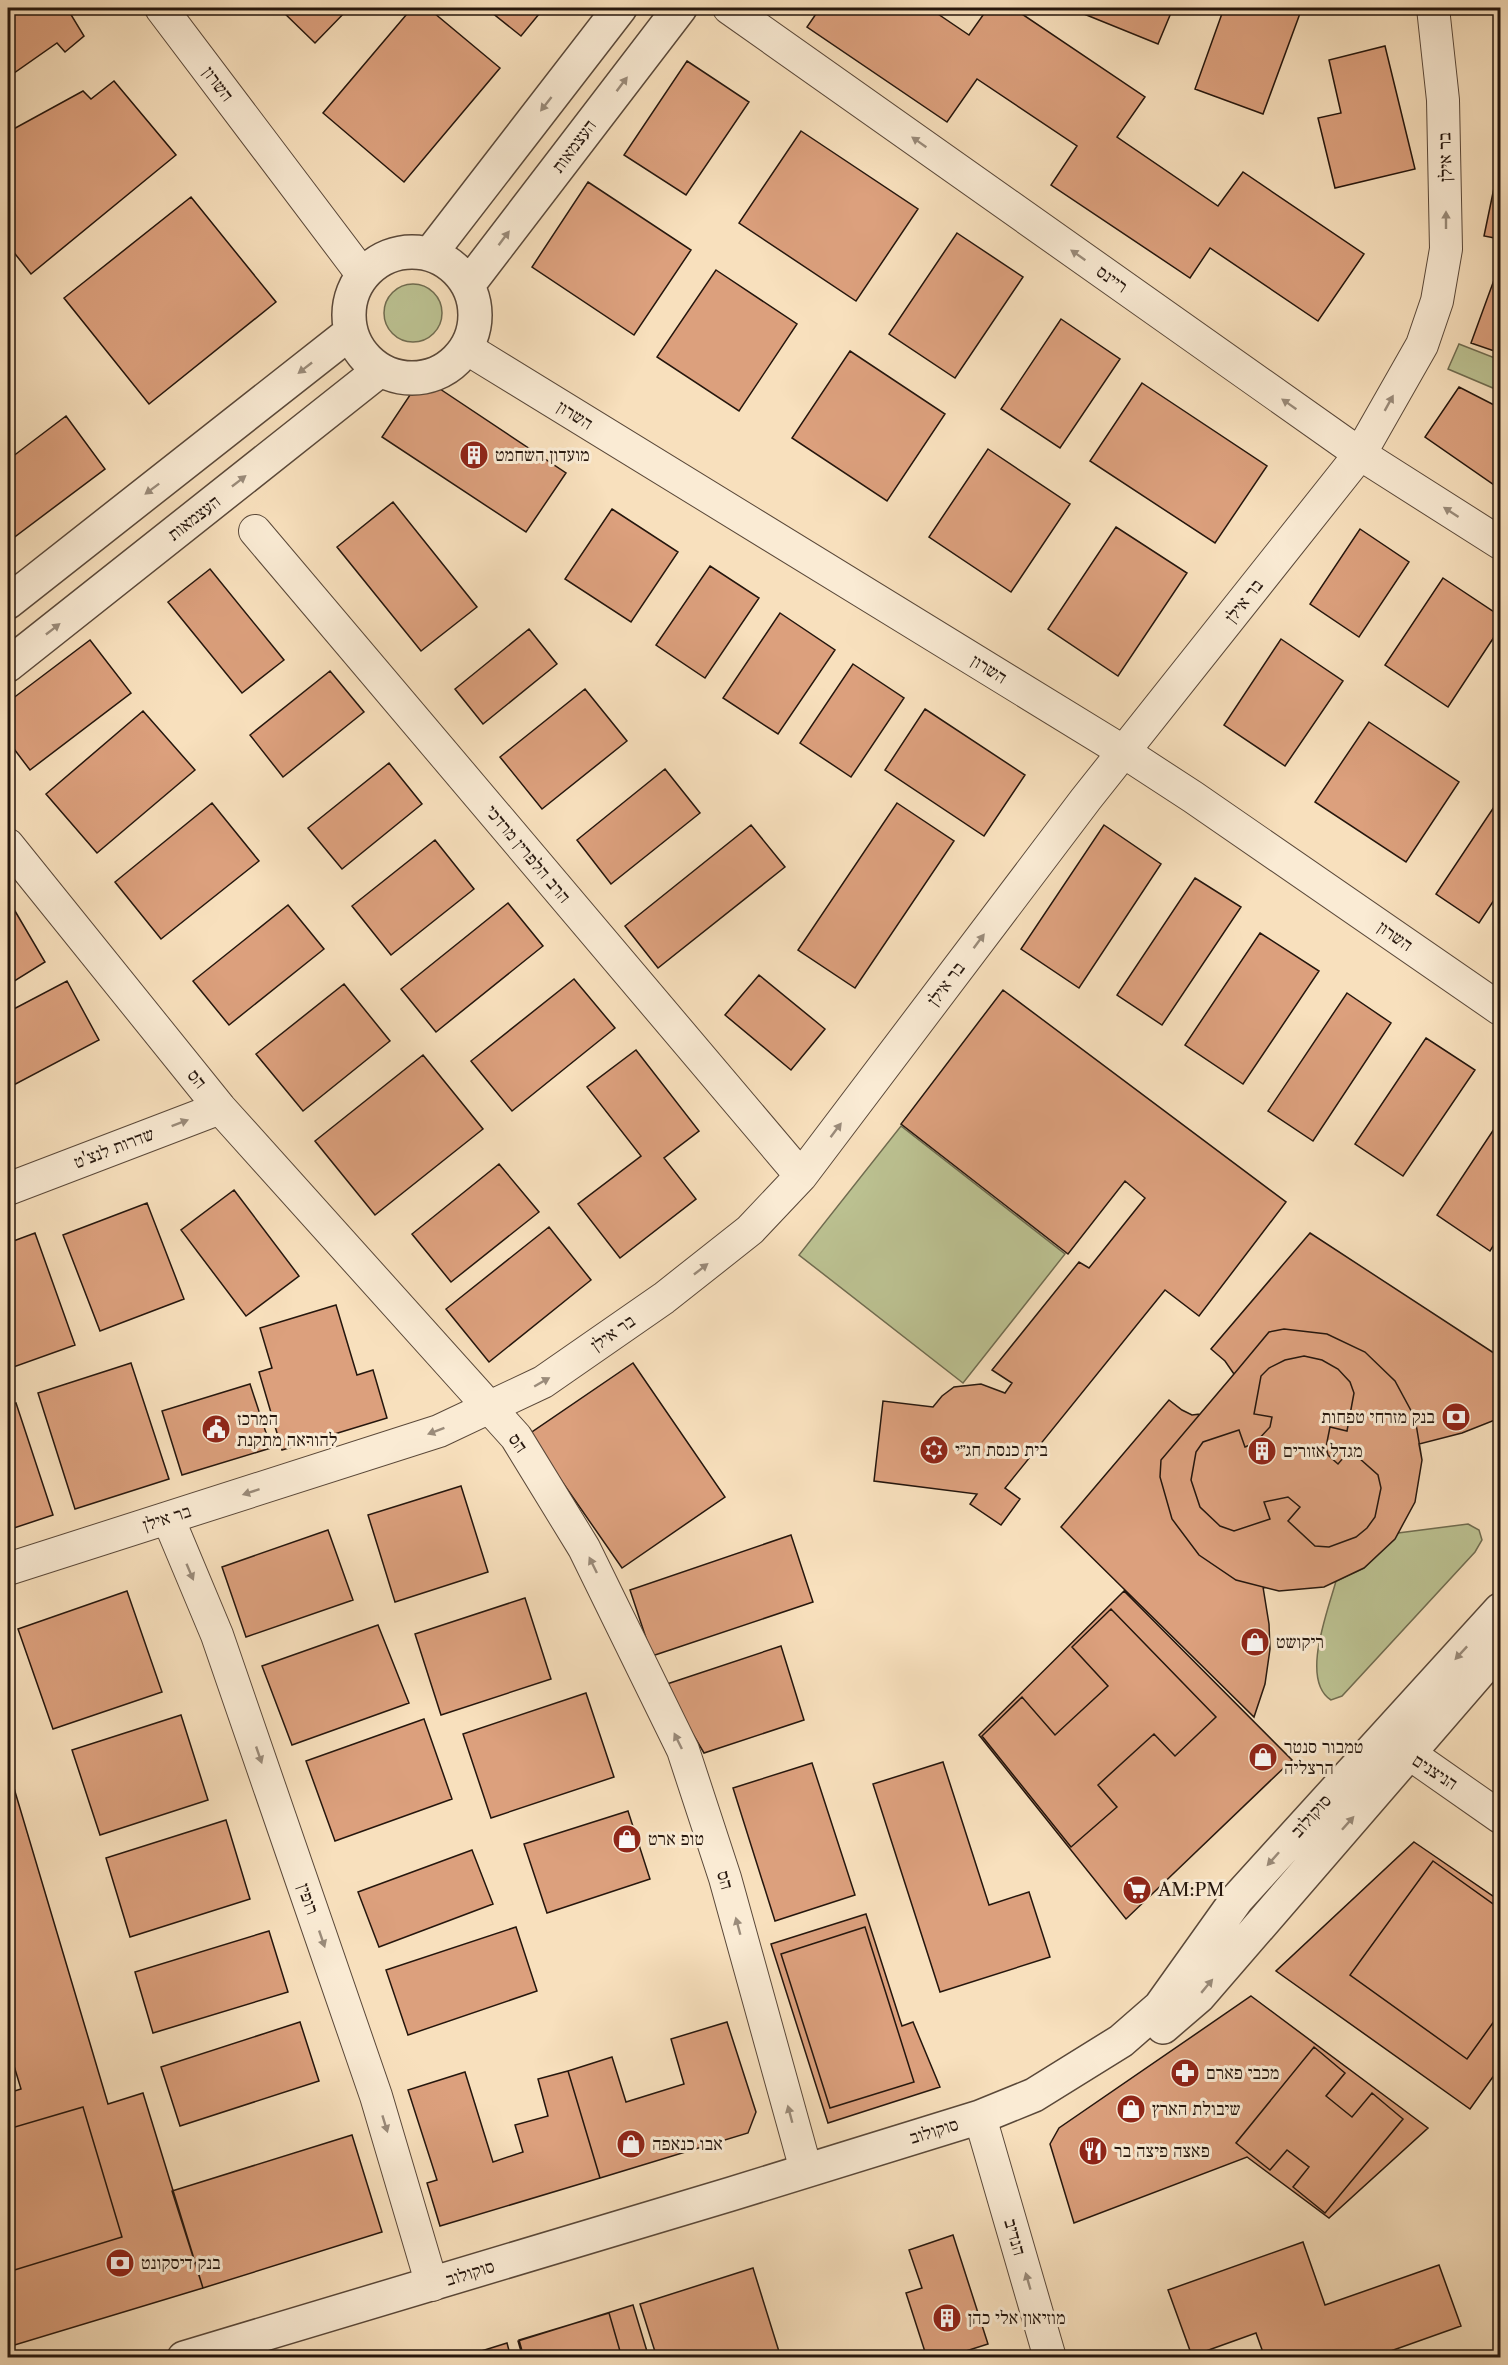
<svg xmlns="http://www.w3.org/2000/svg" width="1508" height="2365" font-family="'Libre Caslon Text','Frank Ruhl Libre',serif">
<style>
.green{fill:#bcc292;stroke:#706c50;stroke-width:1.5}
.building{fill:#dca07d;stroke:#25160d;stroke-width:1.5}
.lines{fill:none;stroke-linecap:round;stroke-linejoin:round}
.minor-casing{stroke:#5a4839;stroke-width:34}
.tertiary-casing{stroke:#5a4839;stroke-width:36}
.minor{stroke:#faebd4;stroke-width:32}
.tertiary{stroke:#faebd4;stroke-width:33}
.oneway{fill:#9a8b7a}
.labels{text-anchor:middle;dominant-baseline:central;stroke-width:6;stroke-linejoin:round;paint-order:stroke}
.street-label{font-size:18px;fill:#25160d;stroke:#faebd4}
.poi-label{font-size:18px;fill:#25160d;stroke:#faebd4;text-anchor:start}
</style>
<rect width="100%" height="100%" fill="#f8e0bd"/>
<filter id="stains"><feTurbulence type="fractalNoise" baseFrequency=".00333" numOctaves="4"/><feColorMatrix values="0 0 0 0 .2 0 0 0 0 .09 0 0 0 0 .02 0 0 0 .5 -.17"/></filter>
<radialGradient id="worn" r=".72"><stop offset=".6" stop-color="#630" stop-opacity="0"/><stop offset="1" stop-color="#630" stop-opacity=".3"/></radialGradient>
<path class="green" d="M384 313a29 29 0 1 1 58 0a29 29 0 1 1-58 0Z
M 1459,344 L 1500,360 L 1500,391 L 1448,369 Z
M 901,1126 L 1065,1254 L 963,1383 L 799,1255 Z
M 1468,1524 L 1479,1530 L 1482,1540 L 1475,1552 L 1342,1696 L 1331,1700 C 1300,1680 1328,1611 1336,1581 L 1364,1568 L 1398,1533 Z"/>
<path class="building" d="M 8,8 L 67,8 L 84,36 L 65,52 L 57,43 L 14,73 L 8,67 Z
M 279,8 L 349,8 L 315,43 Z
M 412,8 L 428,8 L 500,68 L 404,182 L 323,113 Z
M 486,8 L 544,8 L 521,36 Z
M 820,8 L 929,8 L 969,35 L 988,8 L 1013,8 L 1145,97 L 1117,137 L 1218,206 L 1243,172 L 1364,254 L 1318,321 L 1210,248 L 1190,278 L 1051,185 L 1077,146 L 977,79 L 947,122 L 807,27 Z
M 1086,8 L 1173,8 L 1158,44 L 1084,14 Z
M 1224,8 L 1302,8 L 1263,114 L 1195,89 Z
M 1498,8 L 1500,8 L 1500,53 L 1496,53 Z
M 1385,46 L 1415,169 L 1335,188 L 1318,118 L 1341,113 L 1329,60 Z
M 687,61 L 749,102 L 686,195 L 624,155 Z
M 114,81 L 176,155 L 31,274 L 8,245 L 8,168 L 12,164 L 8,160 L 8,132 L 83,91 L 91,99 Z
M 801,131 L 918,209 L 856,301 L 739,223 Z
M 1500,159 L 1500,239 L 1484,236 Z
M 588,182 L 691,250 L 634,335 L 532,267 Z
M 191,197 L 276,302 L 149,404 L 64,298 Z
M 957,233 L 1023,277 L 955,378 L 889,334 Z
M 716,270 L 797,324 L 739,411 L 657,357 Z
M 1494,280 L 1500,283 L 1500,353 L 1471,343 Z
M 1061,319 L 1120,359 L 1060,448 L 1001,409 Z
M 850,351 L 945,414 L 887,501 L 792,438 Z
M 422,377 L 566,473 L 526,532 L 382,437 Z
M 1142,383 L 1267,466 L 1215,543 L 1090,461 Z
M 1459,387 L 1500,408 L 1500,489 L 1425,437 Z
M 66,416 L 105,469 L 8,542 L 8,460 Z
M 988,449 L 1070,504 L 1011,592 L 929,537 Z
M 393,502 L 477,607 L 421,651 L 337,547 Z
M 612,509 L 678,552 L 631,622 L 565,579 Z
M 1116,527 L 1187,573 L 1118,676 L 1048,629 Z
M 1360,529 L 1409,562 L 1359,637 L 1310,604 Z
M 710,566 L 759,598 L 705,678 L 656,645 Z
M 210,569 L 284,660 L 242,693 L 168,602 Z
M 1443,578 L 1500,616 L 1500,628 L 1448,707 L 1385,665 Z
M 780,613 L 835,650 L 778,734 L 723,698 Z
M 529,629 L 557,664 L 483,724 L 455,689 Z
M 1281,639 L 1343,681 L 1285,766 L 1224,725 Z
M 90,640 L 131,693 L 30,770 L 8,741 L 8,702 Z
M 853,664 L 904,698 L 851,777 L 800,743 Z
M 330,671 L 364,712 L 283,777 L 250,735 Z
M 585,689 L 627,741 L 542,809 L 500,757 Z
M 925,709 L 1025,775 L 984,836 L 885,770 Z
M 143,711 L 195,770 L 97,853 L 46,794 Z
M 1369,722 L 1459,782 L 1406,862 L 1315,802 Z
M 389,763 L 422,804 L 342,869 L 308,828 Z
M 665,769 L 700,813 L 611,884 L 577,840 Z
M 1500,798 L 1500,891 L 1479,923 L 1436,894 Z
M 212,803 L 259,861 L 161,939 L 115,882 Z
M 897,803 L 954,841 L 855,988 L 798,950 Z
M 751,825 L 785,867 L 658,968 L 625,926 Z
M 1104,825 L 1161,864 L 1079,988 L 1021,949 Z
M 435,840 L 474,889 L 391,955 L 352,906 Z
M 1195,878 L 1241,907 L 1162,1025 L 1117,995 Z
M 508,903 L 543,946 L 436,1032 L 401,989 Z
M 288,905 L 324,949 L 229,1025 L 193,981 Z
M 15,911 L 45,962 L 8,985 L 8,915 Z
M 1260,933 L 1319,971 L 1243,1084 L 1185,1045 Z
M 759,975 L 825,1029 L 791,1070 L 725,1015 Z
M 574,979 L 615,1028 L 512,1111 L 471,1061 Z
M 67,981 L 99,1040 L 8,1088 L 8,1012 Z
M 344,984 L 390,1041 L 303,1111 L 256,1054 Z
M 1003,990 L 1286,1202 L 1199,1316 L 1165,1290 L 1005,1488 L 1020,1499 L 1001,1525 L 970,1504 L 977,1494 L 874,1481 L 883,1401 L 933,1407 L 942,1396 L 954,1387 L 981,1384 L 1005,1393 L 1012,1383 L 992,1370 L 1079,1262 L 1089,1268 L 1145,1198 L 1125,1181 L 1068,1254 L 901,1124 Z
M 1347,993 L 1391,1023 L 1313,1141 L 1268,1111 Z
M 1426,1038 L 1475,1070 L 1403,1176 L 1355,1144 Z
M 636,1050 L 699,1131 L 664,1158 L 696,1199 L 620,1258 L 578,1204 L 641,1156 L 587,1087 Z
M 423,1055 L 483,1129 L 375,1215 L 315,1141 Z
M 1500,1120 L 1500,1235 L 1490,1251 L 1437,1215 Z
M 499,1164 L 539,1212 L 451,1282 L 412,1234 Z
M 234,1190 L 299,1276 L 246,1316 L 181,1230 Z
M 147,1203 L 184,1299 L 100,1331 L 63,1235 Z
M 549,1227 L 591,1280 L 489,1362 L 446,1309 Z
M 35,1233 L 75,1345 L 8,1369 L 8,1243 Z
M 1310,1233 L 1500,1357 L 1500,1418 L 1462,1433 L 1419,1444 L 1422,1460 L 1415,1502 L 1395,1539 L 1364,1568 L 1324,1587 L 1279,1591 L 1263,1587 L 1269,1624 L 1270,1649 L 1265,1684 L 1254,1717 L 1061,1527 L 1169,1400 L 1182,1410 L 1192,1415 L 1200,1414 L 1234,1374 L 1225,1361 L 1211,1349 Z
M 336,1305 L 357,1375 L 373,1370 L 387,1418 L 282,1450 L 259,1372 L 272,1368 L 260,1328 Z
M 1284,1329 L 1327,1334 L 1365,1352 L 1395,1381 L 1415,1418 L 1422,1460 L 1415,1502 L 1395,1539 L 1364,1568 L 1324,1587 L 1279,1591 L 1236,1580 L 1199,1555 L 1172,1519 L 1160,1477 L 1161,1460 L 1234,1374 L 1269,1332 Z
M 1304,1356 L 1322,1360 L 1338,1369 L 1350,1382 L 1354,1393 L 1347,1431 L 1330,1427 L 1326,1447 L 1328,1455 L 1338,1464 L 1350,1450 L 1378,1475 L 1381,1488 L 1375,1517 L 1367,1528 L 1356,1537 L 1329,1547 L 1315,1546 L 1288,1521 L 1300,1507 L 1288,1497 L 1264,1502 L 1270,1519 L 1234,1531 L 1220,1526 L 1200,1507 L 1191,1480 L 1196,1452 L 1203,1442 L 1239,1430 L 1245,1447 L 1255,1443 L 1270,1427 L 1272,1417 L 1254,1414 L 1261,1376 L 1269,1368 L 1285,1360 Z
M 131,1363 L 169,1479 L 75,1509 L 38,1393 Z
M 633,1363 L 725,1497 L 622,1568 L 529,1434 Z
M 250,1384 L 271,1448 L 182,1475 L 162,1411 Z
M 16,1403 L 53,1515 L 8,1530 L 8,1406 Z
M 461,1486 L 488,1572 L 395,1602 L 368,1515 Z
M 328,1530 L 353,1600 L 246,1637 L 222,1567 Z
M 791,1535 L 813,1602 L 652,1656 L 630,1590 Z
M 127,1591 L 162,1692 L 53,1729 L 18,1629 Z
M 1124,1591 L 1292,1760 L 1126,1919 L 979,1735 Z
M 525,1598 L 551,1679 L 441,1715 L 415,1634 Z
M 1111,1609 L 1216,1717 L 1175,1756 L 1154,1734 L 1098,1785 L 1117,1807 L 1071,1847 L 982,1736 L 1022,1697 L 1055,1735 L 1108,1686 L 1072,1647 Z
M 378,1625 L 409,1703 L 292,1745 L 262,1666 Z
M 781,1646 L 804,1720 L 704,1753 L 664,1685 Z
M 586,1693 L 614,1777 L 491,1818 L 463,1734 Z
M 181,1715 L 208,1800 L 100,1835 L 72,1750 Z
M 424,1719 L 452,1799 L 335,1841 L 306,1761 Z
M 943,1762 L 989,1905 L 1029,1892 L 1050,1957 L 940,1992 L 873,1784 Z
M 812,1763 L 855,1895 L 775,1921 L 733,1788 Z
M 8,1768 L 108,2104 L 143,2093 L 203,2288 L 8,2347 L 8,2093 L 21,2089 L 8,2046 Z
M 628,1811 L 650,1879 L 547,1913 L 524,1844 Z
M 226,1820 L 250,1899 L 130,1937 L 106,1858 Z
M 1414,1842 L 1500,1901 L 1500,2067 L 1470,2109 L 1276,1971 Z
M 472,1850 L 493,1904 L 379,1947 L 358,1892 Z
M 1433,1861 L 1500,1909 L 1500,2013 L 1467,2059 L 1350,1975 Z
M 866,1914 L 902,2026 L 913,2022 L 940,2087 L 828,2123 L 771,1944 Z
M 516,1927 L 537,1991 L 408,2035 L 386,1970 Z
M 865,1927 L 914,2082 L 830,2108 L 781,1954 Z
M 269,1931 L 288,1992 L 153,2033 L 135,1972 Z
M 1251,1996 L 1428,2128 L 1329,2218 L 1247,2157 L 1074,2223 L 1050,2144 L 1059,2128 Z
M 300,2022 L 319,2081 L 180,2126 L 161,2067 Z
M 727,2022 L 756,2112 L 748,2133 L 600,2178 L 568,2071 L 612,2057 L 626,2102 L 684,2084 L 671,2039 Z
M 1314,2047 L 1345,2073 L 1326,2096 L 1352,2117 L 1372,2093 L 1403,2119 L 1325,2213 L 1293,2187 L 1309,2167 L 1287,2150 L 1270,2170 L 1236,2143 Z
M 568,2071 L 600,2178 L 440,2226 L 427,2183 L 437,2180 L 408,2090 L 465,2072 L 493,2162 L 523,2152 L 515,2125 L 548,2116 L 538,2079 Z
M 83,2107 L 122,2237 L 8,2272 L 8,2129 Z
M 352,2135 L 382,2232 L 203,2288 L 172,2191 Z
M 953,2235 L 988,2344 L 944,2358 L 927,2358 L 906,2293 L 922,2288 L 909,2250 Z
M 1303,2242 L 1325,2305 L 1439,2265 L 1461,2326 L 1371,2358 L 1265,2358 L 1256,2333 L 1192,2356 L 1168,2290 Z
M 753,2268 L 781,2358 L 657,2358 L 640,2304 Z
M 633,2305 L 649,2358 L 523,2358 L 518,2341 Z
M 609,2313 L 622,2358 L 524,2358 L 519,2340 Z
M 507,2343 L 511,2358 L 459,2358 Z
M 1500,2348 L 1500,2358 L 1474,2358 Z"/>
<g class="lines">
<g class="minor-casing">
<path id="minor" d="M 161,8 L 362,274
M 729,8 L 1360,454 L 1500,543
M 466,348 L 1124,752 L 1193,797 L 1500,1009
M 255,531 L 801,1176
M 8,845 L 220,1108 L 516,1437 L 584,1548 L 683,1750 L 725,1878 L 806,2170
M 8,1189 L 220,1108
M 168,1518 L 217,1635 L 376,2096 L 432,2285
M 8,1569 L 439,1431 L 543,1382 L 664,1298 L 750,1230 L 801,1176 L 1086,799 L 1360,454 L 1422,345 L 1437,301 L 1446,249 L 1443,100 L 1433,8
M 1384,1757 L 1410,1754 L 1500,1817
M 980,2117 L 1050,2358"/>
</g>
<g class="tertiary-casing">
<path id="tertiary" d="M349 315a63 63 0 1 1 126 0a63 63 0 1 1-126 0Z
M 430,254 L 620,8
M 468,285 L 680,8
M 8,602 L 351,332
M 8,665 L 380,370
M 1163,2027 L 1199,1996 L 1500,1648
M 184,2358 L 731,2194 L 980,2117 L 1034,2095 L 1121,2041 L 1160,2007 L 1237,1899 L 1500,1610"/>
</g>
<use href="#minor" class="minor"/>
<use href="#tertiary" class="tertiary"/>
</g>
<defs><path id="oneway-solid" d="M-6-.8H1V-3.2L6.5 0L1 3.2V.8H-6Z" transform="scale(1.5)"/></defs>
<g class="oneway">
<use href="#oneway-solid" transform="translate(622 84) rotate(-53)"/>
<use href="#oneway-solid" transform="translate(546 104) rotate(128)"/>
<use href="#oneway-solid" transform="translate(919 142) rotate(-145)"/>
<use href="#oneway-solid" transform="translate(1446 220) rotate(-90)"/>
<use href="#oneway-solid" transform="translate(504 238) rotate(-53)"/>
<use href="#oneway-solid" transform="translate(1078 255) rotate(-145)"/>
<use href="#oneway-solid" transform="translate(305 368) rotate(142)"/>
<use href="#oneway-solid" transform="translate(1389 403) rotate(-61)"/>
<use href="#oneway-solid" transform="translate(1289 404) rotate(-145)"/>
<use href="#oneway-solid" transform="translate(239 481) rotate(-38)"/>
<use href="#oneway-solid" transform="translate(152 489) rotate(143)"/>
<use href="#oneway-solid" transform="translate(1451 512) rotate(-147)"/>
<use href="#oneway-solid" transform="translate(53 629) rotate(-38)"/>
<use href="#oneway-solid" transform="translate(979 941) rotate(-53)"/>
<use href="#oneway-solid" transform="translate(180 1123) rotate(-21)"/>
<use href="#oneway-solid" transform="translate(836 1130) rotate(-53)"/>
<use href="#oneway-solid" transform="translate(701 1269) rotate(-38)"/>
<use href="#oneway-solid" transform="translate(542 1382) rotate(-30)"/>
<use href="#oneway-solid" transform="translate(436 1431) rotate(159)"/>
<use href="#oneway-solid" transform="translate(251 1492) rotate(162)"/>
<use href="#oneway-solid" transform="translate(593 1565) rotate(-116)"/>
<use href="#oneway-solid" transform="translate(190 1572) rotate(67)"/>
<use href="#oneway-solid" transform="translate(1461 1653) rotate(133)"/>
<use href="#oneway-solid" transform="translate(678 1741) rotate(-116)"/>
<use href="#oneway-solid" transform="translate(259 1755) rotate(71)"/>
<use href="#oneway-solid" transform="translate(1348 1823) rotate(-48)"/>
<use href="#oneway-solid" transform="translate(1273 1859) rotate(132)"/>
<use href="#oneway-solid" transform="translate(738 1926) rotate(-105)"/>
<use href="#oneway-solid" transform="translate(322 1939) rotate(71)"/>
<use href="#oneway-solid" transform="translate(1207 1986) rotate(-50)"/>
<use href="#oneway-solid" transform="translate(790 2114) rotate(-105)"/>
<use href="#oneway-solid" transform="translate(385 2124) rotate(73)"/>
<use href="#oneway-solid" transform="translate(1028 2281) rotate(-106)"/>
</g>
<defs>
<g id="building-disc" transform="scale(1.5)"><circle r="9.5" fill="#8f2418" stroke="#faebd4"/><path d="M-4-6H4V6H1V3H-1V6H-4ZM-2.5-4.3h1.7v1.8h-1.7ZM.8-4.3h1.7v1.8H.8ZM-2.5-1h1.7V.8h-1.7ZM.8-1h1.7V.8H.8Z" fill="#fff"/></g>
<g id="bank-disc" transform="scale(1.5)"><circle r="9.5" fill="#8f2418" stroke="#faebd4"/><path d="M-6-4H6V4H-6ZM0-2.3a2.3 2.3 0 1 0 0 4.6a2.3 2.3 0 1 0 0-4.6Z" fill="#fff"/></g>
<g id="civic-disc" transform="scale(1.5)"><circle r="9.5" fill="#8f2418" stroke="#faebd4"/><path d="M-.6-6.5H3V-4.5H.6V-3L4-1V1h2V6H-6V1h2V-1L-.6-3ZM-1.2 2.5V6h2.4V2.5Z" fill="#fff"/></g>
<g id="synagogue-disc" transform="scale(1.5)"><circle r="9.5" fill="#8f2418" stroke="#faebd4"/><path d="M0-6.5L5.6 3.2H-5.6ZM0 6.5L5.6-3.2H-5.6Z" fill="#fff"/></g>
<g id="shop-disc" transform="scale(1.5)"><circle r="9.5" fill="#8f2418" stroke="#faebd4"/><path d="M-5-2.5h2.3a2.7 3.5 0 0 1 5.4 0H5L5.5 6h-11ZM-1.5-2.5h3a1.5 2.3 0 0 0-3 0Z" fill="#fff"/></g>
<g id="supermarket-disc" transform="scale(1.5)"><circle r="9.5" fill="#8f2418" stroke="#faebd4"/><path d="M-6-5.5h2.5l.6 2H6L4.5 2H-2.5L-4.4-4H-6ZM-1.5 3.2a1.3 1.3 0 1 0 .1 0ZM3 3.2a1.3 1.3 0 1 0 .1 0Z" fill="#fff"/></g>
<g id="pharmacy-disc" transform="scale(1.5)"><circle r="9.5" fill="#8f2418" stroke="#faebd4"/><path d="M-2-6h4v4h4v4h-4v4h-4v-4h-4v-4h4Z" fill="#fff"/></g>
<g id="restaurant-disc" transform="scale(1.5)"><circle r="9.5" fill="#8f2418" stroke="#faebd4"/><path d="M-5-6h1v4h1v-4h1v4h1v-4h1v5L-1.5 .5V6h-2V.5L-5-1ZM5-6V6H3V1.5H1.5Q1.5-4 5-6Z" fill="#fff"/></g>
</defs>
<g fill-rule="evenodd">
<use href="#building-disc" x="474" y="455"/>
<use href="#bank-disc" x="1456" y="1417"/>
<use href="#civic-disc" x="216" y="1429"/>
<use href="#synagogue-disc" x="934" y="1450"/>
<use href="#building-disc" x="1262" y="1451"/>
<use href="#shop-disc" x="1255" y="1642"/>
<use href="#shop-disc" x="1263" y="1757"/>
<use href="#shop-disc" x="627" y="1839"/>
<use href="#supermarket-disc" x="1137" y="1890"/>
<use href="#pharmacy-disc" x="1185" y="2073"/>
<use href="#shop-disc" x="1131" y="2109"/>
<use href="#shop-disc" x="631" y="2144"/>
<use href="#restaurant-disc" x="1093" y="2151"/>
<use href="#bank-disc" x="120" y="2263"/>
<use href="#building-disc" x="947" y="2318"/>
</g>
<g class="labels">
<g class="street-label">
<text transform="translate(218 84) rotate(53)">השרון</text>
<text transform="translate(574 146) rotate(-53)">העצמאות</text>
<text transform="translate(1445 157) rotate(-92)">בר אילן</text>
<text transform="translate(1112 279) rotate(35)">ריינס</text>
<text transform="translate(575 415) rotate(32)">השרון</text>
<text transform="translate(194 518) rotate(-38)">העצמאות</text>
<text transform="translate(1244 601) rotate(-52)">בר אילן</text>
<text transform="translate(989 669) rotate(32)">השרון</text>
<text transform="translate(528 854) rotate(50)">הרב הלפרין מרדכי</text>
<text transform="translate(1395 936) rotate(35)">השרון</text>
<text transform="translate(946 984) rotate(-53)">בר אילן</text>
<text transform="translate(197 1079) rotate(51)">הס</text>
<text transform="translate(114 1148) rotate(-21)">שדרות לנצ'ט</text>
<text transform="translate(613 1333) rotate(-35)">בר אילן</text>
<text transform="translate(518 1443) rotate(55)">הס</text>
<text transform="translate(167 1518) rotate(-18)">בר אילן</text>
<text transform="translate(1435 1772) rotate(33)">הניצנים</text>
<text transform="translate(1311 1816) rotate(-48)">סוקולוב</text>
<text transform="translate(725 1880) rotate(74)">הס</text>
<text transform="translate(308 1899) rotate(71)">רופין</text>
<text transform="translate(934 2131) rotate(-17)">סוקולוב</text>
<text transform="translate(1015 2237) rotate(74)">הנדיב</text>
<text transform="translate(470 2273) rotate(-17)">סוקולוב</text>
</g>
<g class="poi-label">
<text x="495" y="455">מועדון השחמט</text>
<text x="1435" y="1417" text-anchor="end">בנק מזרחי טפחות</text>
<text x="237" y="1419">המרכז<tspan x="237" dy="21">להוראה מתקנת</tspan></text>
<text x="955" y="1450">בית כנסת חג״י</text>
<text x="1283" y="1451">מגדל אזורים</text>
<text x="1276" y="1642">ריקושט</text>
<text x="1284" y="1747">טמבור סנטר<tspan x="1284" dy="21">הרצליה</tspan></text>
<text x="648" y="1839">טופ ארט</text>
<text x="1158" y="1890">AM:PM</text>
<text x="1206" y="2073">מכבי פארם</text>
<text x="1152" y="2109">שיבולת הארץ</text>
<text x="652" y="2144">אבו כנאפה</text>
<text x="1114" y="2151">פאצה פיצה בר</text>
<text x="141" y="2263">בנק דיסקונט</text>
<text x="968" y="2318">מוזיאון אלי כהן</text>
</g>
</g>
<rect width="1508" height="2365" fill="none" stroke="#f8e0bd" stroke-width="30"/>
<rect x="9" y="9" width="1490" height="2347" fill="none" stroke="#25160d" stroke-width="3"/>
<rect x="15" y="15" width="1478" height="2335" fill="none" stroke="#25160d" stroke-width="1.5"/>
<rect width="100%" height="100%" filter="url(#stains)"/>
<rect width="100%" height="100%" fill="url(#worn)"/>
</svg>
